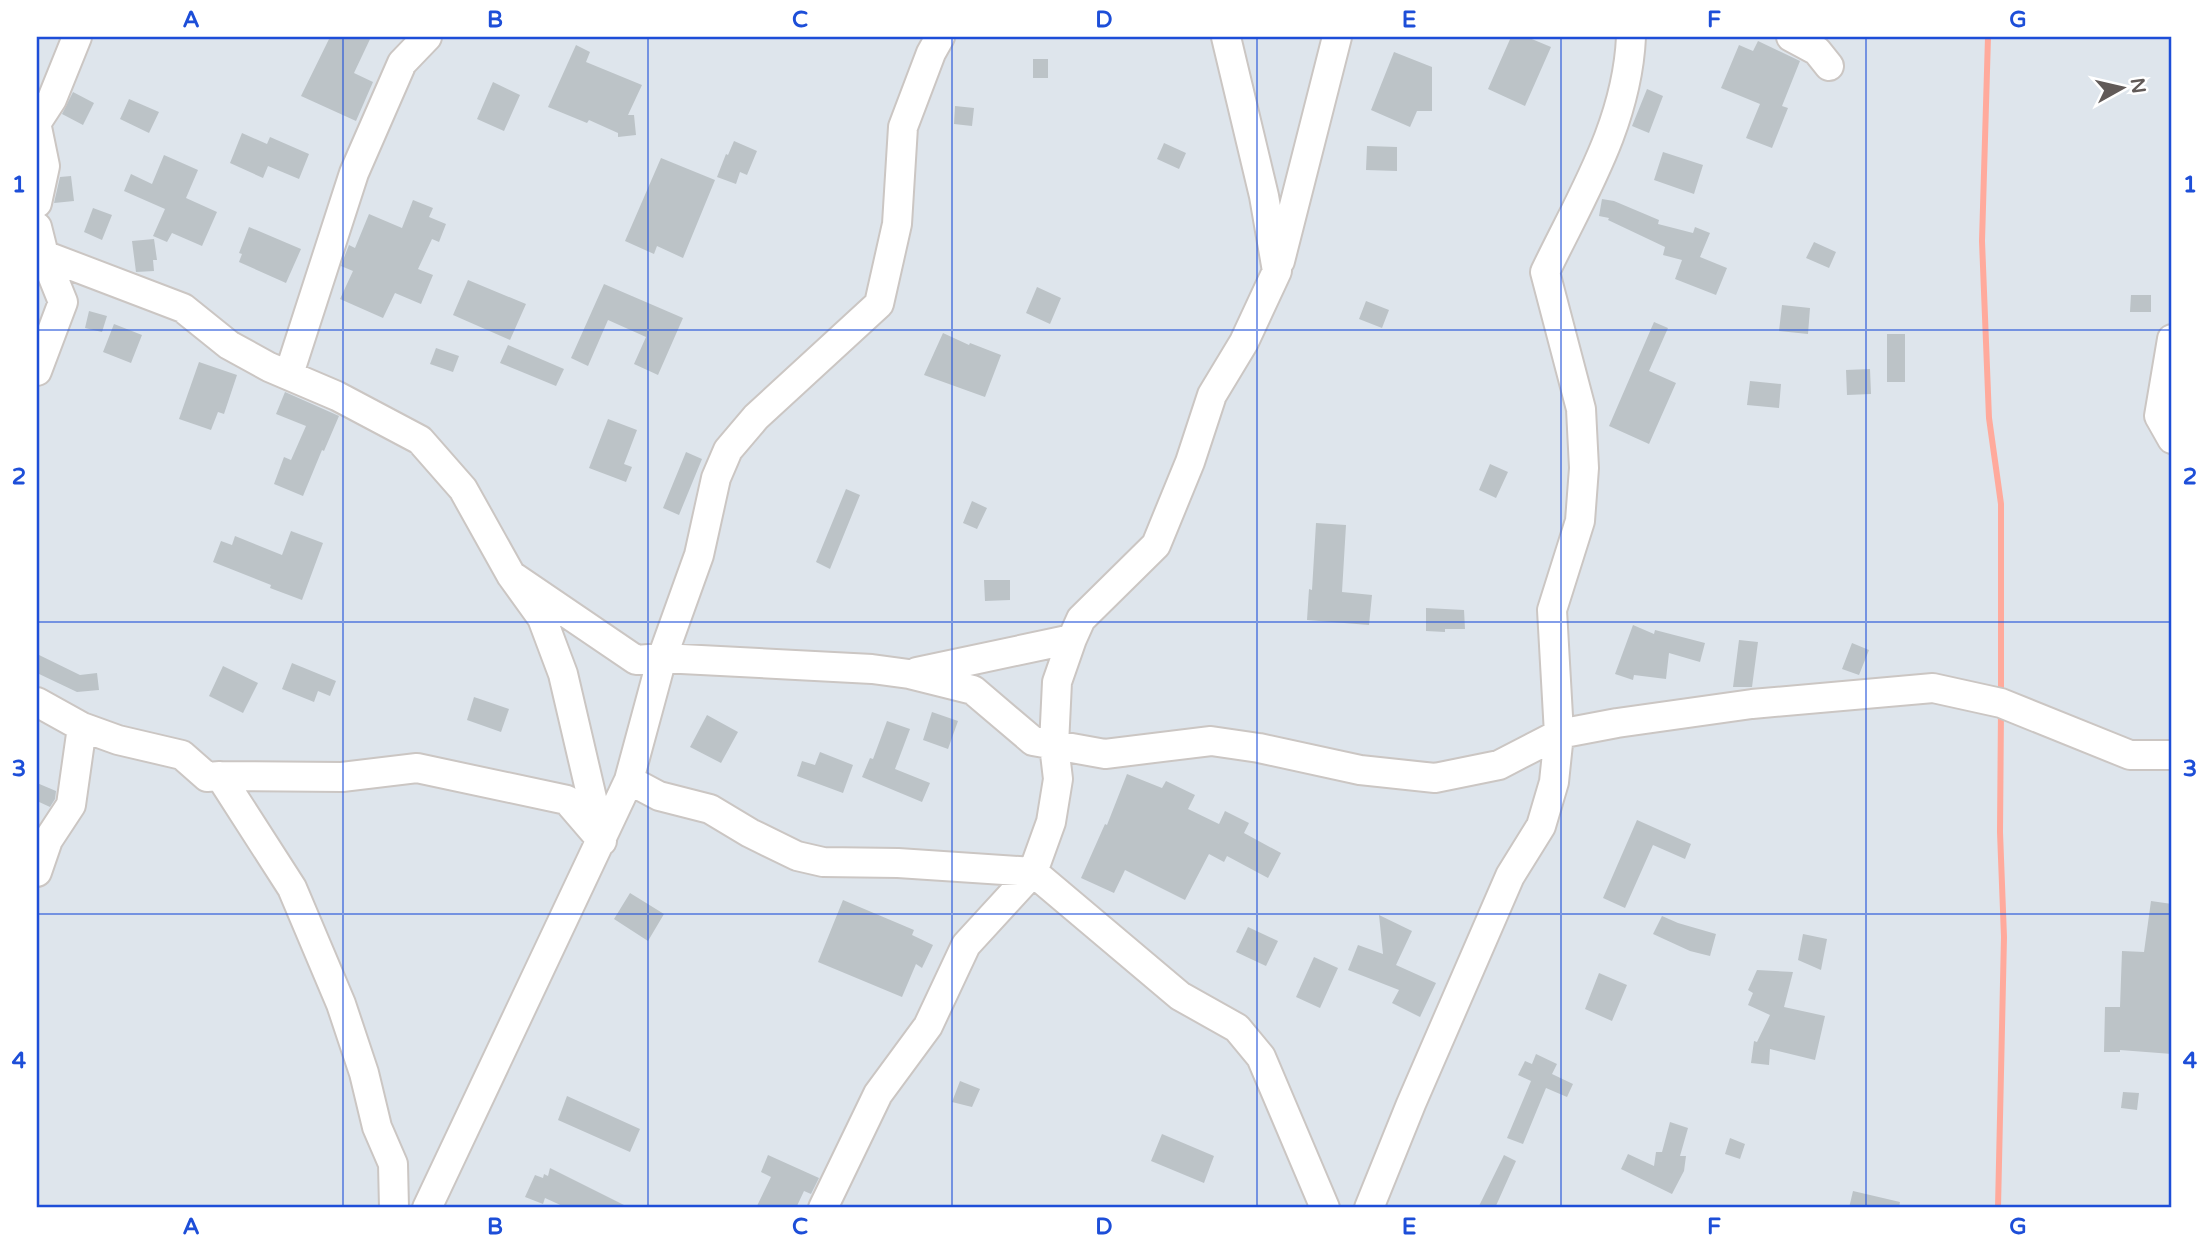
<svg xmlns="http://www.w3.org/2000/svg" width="2209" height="1245" font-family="'Varela Round',sans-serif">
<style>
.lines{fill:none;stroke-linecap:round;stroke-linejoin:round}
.stream{stroke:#ffaa9c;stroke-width:6}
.building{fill:#bcc3c7}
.minor-casing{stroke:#cbc6c3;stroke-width:32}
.minor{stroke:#fff;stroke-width:28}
.grid{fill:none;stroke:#1d4ed8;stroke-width:2;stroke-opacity:0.55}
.neatline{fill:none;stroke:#1d4ed8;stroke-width:2.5}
.grid-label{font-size:23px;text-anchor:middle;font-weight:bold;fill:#1d4ed8}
</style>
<rect width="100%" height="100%" fill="#dee5ec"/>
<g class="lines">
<path class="stream" d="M 1988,37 L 1982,241 L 1989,418 L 2001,504 L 2001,695
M 1998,1208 L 2004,937 L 2000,832 L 2001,710"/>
</g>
<path class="building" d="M 330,37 L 371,37 L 354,73 L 373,82 L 356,121 L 301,96 Z
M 1511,37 L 1527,37 L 1551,47 L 1525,106 L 1488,89 Z
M 1758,41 L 1800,61 L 1782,106 L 1788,108 L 1772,148 L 1746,138 L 1760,104 L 1721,88 L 1739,45 L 1753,51 Z
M 576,45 L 590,52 L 586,62 L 642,85 L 628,115 L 634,115 L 636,135 L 618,137 L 618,133 L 589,120 L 587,123 L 548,107 Z
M 1394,52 L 1432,67 L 1432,111 L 1417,111 L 1410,127 L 1371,110 Z
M 1033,59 L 1048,59 L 1048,78 L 1033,78 Z
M 493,82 L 520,95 L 504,131 L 477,119 Z
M 1647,89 L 1663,96 L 1649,133 L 1632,126 Z
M 73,92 L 94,103 L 83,125 L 62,114 Z
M 129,99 L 159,112 L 149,133 L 120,119 Z
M 955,106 L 974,108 L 972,126 L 954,124 Z
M 242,133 L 267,144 L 270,137 L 309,154 L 299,179 L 268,166 L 263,178 L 230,163 Z
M 734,141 L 757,151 L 747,175 L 740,172 L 736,184 L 717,177 L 726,154 L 728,155 Z
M 1164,143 L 1186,153 L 1179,169 L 1157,159 Z
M 1367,146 L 1397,147 L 1397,171 L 1366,170 Z
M 1663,152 L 1703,165 L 1694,194 L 1654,180 Z
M 164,155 L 198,170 L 186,198 L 217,212 L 202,246 L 172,233 L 167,242 L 153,236 L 165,209 L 124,191 L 131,174 L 152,184 Z
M 661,158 L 715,180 L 683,258 L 657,246 L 654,254 L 625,241 Z
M 71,176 L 74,201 L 54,203 L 60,177 Z
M 1602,199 L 1614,201 L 1659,220 L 1658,224 L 1693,233 L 1695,227 L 1710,233 L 1700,257 L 1727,268 L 1716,295 L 1675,279 L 1682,260 L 1663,255 L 1665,247 L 1608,220 L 1609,218 L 1599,216 Z
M 413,200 L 433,208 L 429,217 L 446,224 L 439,242 L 432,239 L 418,269 L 433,275 L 421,304 L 395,293 L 383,318 L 340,299 L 353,271 L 341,266 L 345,255 L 349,245 L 355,248 L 369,214 L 402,228 Z
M 93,208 L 112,215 L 102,240 L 84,232 Z
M 249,227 L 301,249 L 286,283 L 239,262 L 242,254 L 239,253 Z
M 154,239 L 157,260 L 153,260 L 154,271 L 136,272 L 132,241 Z
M 1814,242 L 1836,252 L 1829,268 L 1806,258 Z
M 468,280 L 526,304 L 510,340 L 453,315 Z
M 604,284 L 683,318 L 658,375 L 634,364 L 646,337 L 608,320 L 588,366 L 571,358 Z
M 1037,287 L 1061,298 L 1050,324 L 1026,313 Z
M 2131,295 L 2151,295 L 2151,312 L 2130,312 Z
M 1366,301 L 1389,310 L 1382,328 L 1359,319 Z
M 1782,305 L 1810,308 L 1808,334 L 1779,331 Z
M 89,311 L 107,316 L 102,332 L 85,328 Z
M 1654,322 L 1668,328 L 1649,371 L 1676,383 L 1649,444 L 1609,426 Z
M 114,324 L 142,335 L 131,363 L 103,352 Z
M 943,333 L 969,345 L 970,343 L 1001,355 L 985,397 L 924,375 Z
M 1887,334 L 1905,334 L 1905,382 L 1887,382 Z
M 508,345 L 564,369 L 556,386 L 500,363 Z
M 436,348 L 459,356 L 453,372 L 430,364 Z
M 199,362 L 237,375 L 224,414 L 218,412 L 211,430 L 179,419 Z
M 1870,369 L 1871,394 L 1847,395 L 1846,370 Z
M 1750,381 L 1781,384 L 1779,408 L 1747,405 Z
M 285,392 L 339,416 L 324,451 L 322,450 L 303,496 L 274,484 L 284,457 L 291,460 L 306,426 L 276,414 Z
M 608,419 L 637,430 L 624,464 L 632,467 L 626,482 L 589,468 Z
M 686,452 L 702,459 L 679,515 L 663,508 Z
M 1490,464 L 1508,472 L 1496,498 L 1479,490 Z
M 846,489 L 860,495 L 830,569 L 816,562 Z
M 972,501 L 987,508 L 977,529 L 963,523 Z
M 1316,523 L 1346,525 L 1342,592 L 1372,595 L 1369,625 L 1307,620 L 1309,589 L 1312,590 Z
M 291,531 L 323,543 L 302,600 L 270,588 L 271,585 L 213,562 L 221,541 L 232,545 L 235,536 L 282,555 Z
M 984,580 L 1010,580 L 1010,600 L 985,601 Z
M 1426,608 L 1464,610 L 1465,629 L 1445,629 L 1445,632 L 1426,631 Z
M 1633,625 L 1654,634 L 1655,630 L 1705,643 L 1700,662 L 1669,653 L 1666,679 L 1634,675 L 1633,680 L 1615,674 Z
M 1739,640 L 1758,642 L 1752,687 L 1733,687 Z
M 1852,643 L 1869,650 L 1859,675 L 1842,669 Z
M 37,654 L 80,675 L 97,673 L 99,690 L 77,692 L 37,673 Z
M 292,663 L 336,681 L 330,696 L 318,691 L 314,702 L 282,689 Z
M 223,666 L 258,683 L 243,713 L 209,696 Z
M 474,697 L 509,709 L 501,732 L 467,720 Z
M 932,712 L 958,721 L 948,749 L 923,740 Z
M 707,715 L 738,732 L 721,763 L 690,747 Z
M 887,721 L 910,729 L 895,769 L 930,783 L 922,802 L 862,777 L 870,758 L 873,759 Z
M 820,752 L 853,765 L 843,793 L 797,776 L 802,761 L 815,765 Z
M 1127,774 L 1162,788 L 1166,781 L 1195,795 L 1188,809 L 1219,824 L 1225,811 L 1249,823 L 1244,833 L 1281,853 L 1268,878 L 1227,856 L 1224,862 L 1209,854 L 1185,900 L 1125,870 L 1114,893 L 1081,878 L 1105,824 L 1107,825 Z
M 37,783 L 56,791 L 55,799 L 50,807 L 37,801 Z
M 1637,820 L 1691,844 L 1685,859 L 1653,845 L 1625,908 L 1603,898 Z
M 630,893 L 664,914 L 648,941 L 614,919 Z
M 843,900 L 914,930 L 912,935 L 933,945 L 922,968 L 916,964 L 902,997 L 818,962 Z
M 2151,901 L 2172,904 L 2172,1054 L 2120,1050 L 2120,1052 L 2104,1052 L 2105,1007 L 2120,1007 L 2122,951 L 2144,952 Z
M 1379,915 L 1412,931 L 1396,965 L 1436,983 L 1420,1017 L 1392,1003 L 1399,990 L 1348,970 L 1358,945 L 1383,954 Z
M 1662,916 L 1678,923 L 1716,934 L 1710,956 L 1690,951 L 1653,934 Z
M 1248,927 L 1278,941 L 1266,966 L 1236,952 Z
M 1803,934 L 1827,939 L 1821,970 L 1798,960 Z
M 1314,957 L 1338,968 L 1320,1008 L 1296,997 Z
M 1757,970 L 1793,972 L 1784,1007 L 1825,1016 L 1815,1060 L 1770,1049 L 1769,1065 L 1751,1063 L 1754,1041 L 1757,1042 L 1770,1015 L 1748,1005 L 1753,993 L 1748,990 Z
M 1599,973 L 1627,985 L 1612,1021 L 1585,1009 Z
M 1536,1054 L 1557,1064 L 1552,1074 L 1573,1084 L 1567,1097 L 1546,1088 L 1523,1144 L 1507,1138 L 1531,1081 L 1518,1075 L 1525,1061 L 1532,1064 Z
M 960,1081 L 980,1089 L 972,1107 L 952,1102 Z
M 2123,1092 L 2139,1093 L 2137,1110 L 2121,1108 Z
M 567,1096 L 640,1129 L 630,1152 L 558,1120 Z
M 1670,1122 L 1688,1128 L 1680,1156 L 1686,1156 L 1684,1171 L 1672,1194 L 1621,1169 L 1628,1154 L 1654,1166 L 1656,1152 L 1662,1152 Z
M 1162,1134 L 1214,1156 L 1204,1183 L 1151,1161 Z
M 1730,1138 L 1745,1144 L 1740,1159 L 1725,1154 Z
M 768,1155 L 819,1178 L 811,1194 L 804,1191 L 796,1208 L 756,1208 L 771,1177 L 761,1172 Z
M 1504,1155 L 1516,1161 L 1495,1208 L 1478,1208 Z
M 550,1168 L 630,1208 L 567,1208 L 545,1198 L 543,1204 L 525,1197 L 535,1175 L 543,1178 L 544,1174 L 548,1176 Z
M 1853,1191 L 1900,1202 L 1899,1208 L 1849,1208 Z"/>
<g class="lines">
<g class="minor-casing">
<path id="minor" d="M 1791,37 L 1817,51 L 1829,66
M 37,122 L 52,99 L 77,37
M 37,127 L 45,166 L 37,203
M 37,227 L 44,255 L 63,302 L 37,371
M 44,255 L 183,308 L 229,345 L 269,367 L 337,396 L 420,440 L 463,489 L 511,575 L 542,618 L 563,674 L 602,841
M 1280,261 L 1337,37
M 2172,339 L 2159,416 L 2172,439
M 289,374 L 354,173 L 402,63 L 427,37
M 511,575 L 636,660 L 662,658 L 872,669 L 909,674 L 973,690 L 1033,741 L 1105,754 L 1211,741 L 1259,748 L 1360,770 L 1435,778 L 1499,765 L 1559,734 L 1617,723 L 1752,704 L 1933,688 L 2001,703 L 2130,755 L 2172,755
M 917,672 L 1072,639
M 37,702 L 82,727 L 118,740 L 182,755 L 207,777 L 220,776 L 292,888 L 341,1004 L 364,1073 L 377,1127 L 393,1164 L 394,1208
M 220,776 L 342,777 L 417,768 L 567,800 L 598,836
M 629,780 L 659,796 L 710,809 L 750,833 L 797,856 L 823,862 L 898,863 L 1033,872 L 1180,996 L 1237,1028 L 1261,1057 L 1325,1208
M 37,872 L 48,840 L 71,805 L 82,727
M 427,1208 L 629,780 L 662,658 L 699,555 L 716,478 L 728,450 L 756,417 L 879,304 L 897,224 L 903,127 L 931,53 L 940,37
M 823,1208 L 878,1094 L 928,1026 L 966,945 L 1033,872 L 1051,822 L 1058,779 L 1054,745 L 1057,682 L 1072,639 L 1081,619 L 1156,545 L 1190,462 L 1212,395 L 1244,342 L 1277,271 L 1264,196 L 1226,37
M 1369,1208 L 1411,1104 L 1510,876 L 1541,826 L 1554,782 L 1559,734 L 1552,610 L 1580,521 L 1584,468 L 1581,409 L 1545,272 C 1582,195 1627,124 1631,37"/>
</g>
<use href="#minor" class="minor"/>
</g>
<path class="grid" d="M 343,37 L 343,1208M 648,37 L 648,1208M 952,37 L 952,1208M 1257,37 L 1257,1208M 1561,37 L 1561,1208M 1866,37 L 1866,1208M 37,330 L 2172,330M 37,622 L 2172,622M 37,914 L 2172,914"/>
<rect width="2209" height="1245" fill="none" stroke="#ffffff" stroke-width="77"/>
<g transform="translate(2122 88) rotate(82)" stroke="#ffffff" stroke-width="5" paint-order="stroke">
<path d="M0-5L12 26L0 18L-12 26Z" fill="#615a58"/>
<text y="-10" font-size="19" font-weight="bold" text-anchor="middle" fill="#615a58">N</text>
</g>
<rect x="38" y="38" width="2132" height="1168" class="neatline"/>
<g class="grid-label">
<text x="191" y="27">A</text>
<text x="495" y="27">B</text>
<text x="800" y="27">C</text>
<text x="1104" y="27">D</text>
<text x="1409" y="27">E</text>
<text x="1714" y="27">F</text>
<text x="2018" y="27">G</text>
<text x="19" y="192">1</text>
<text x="2190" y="192">1</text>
<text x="19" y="484">2</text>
<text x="2190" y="484">2</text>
<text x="19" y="776">3</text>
<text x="2190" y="776">3</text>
<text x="19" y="1068">4</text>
<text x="2190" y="1068">4</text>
<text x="191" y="1234">A</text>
<text x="495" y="1234">B</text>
<text x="800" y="1234">C</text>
<text x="1104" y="1234">D</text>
<text x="1409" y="1234">E</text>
<text x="1714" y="1234">F</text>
<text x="2018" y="1234">G</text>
</g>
</svg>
